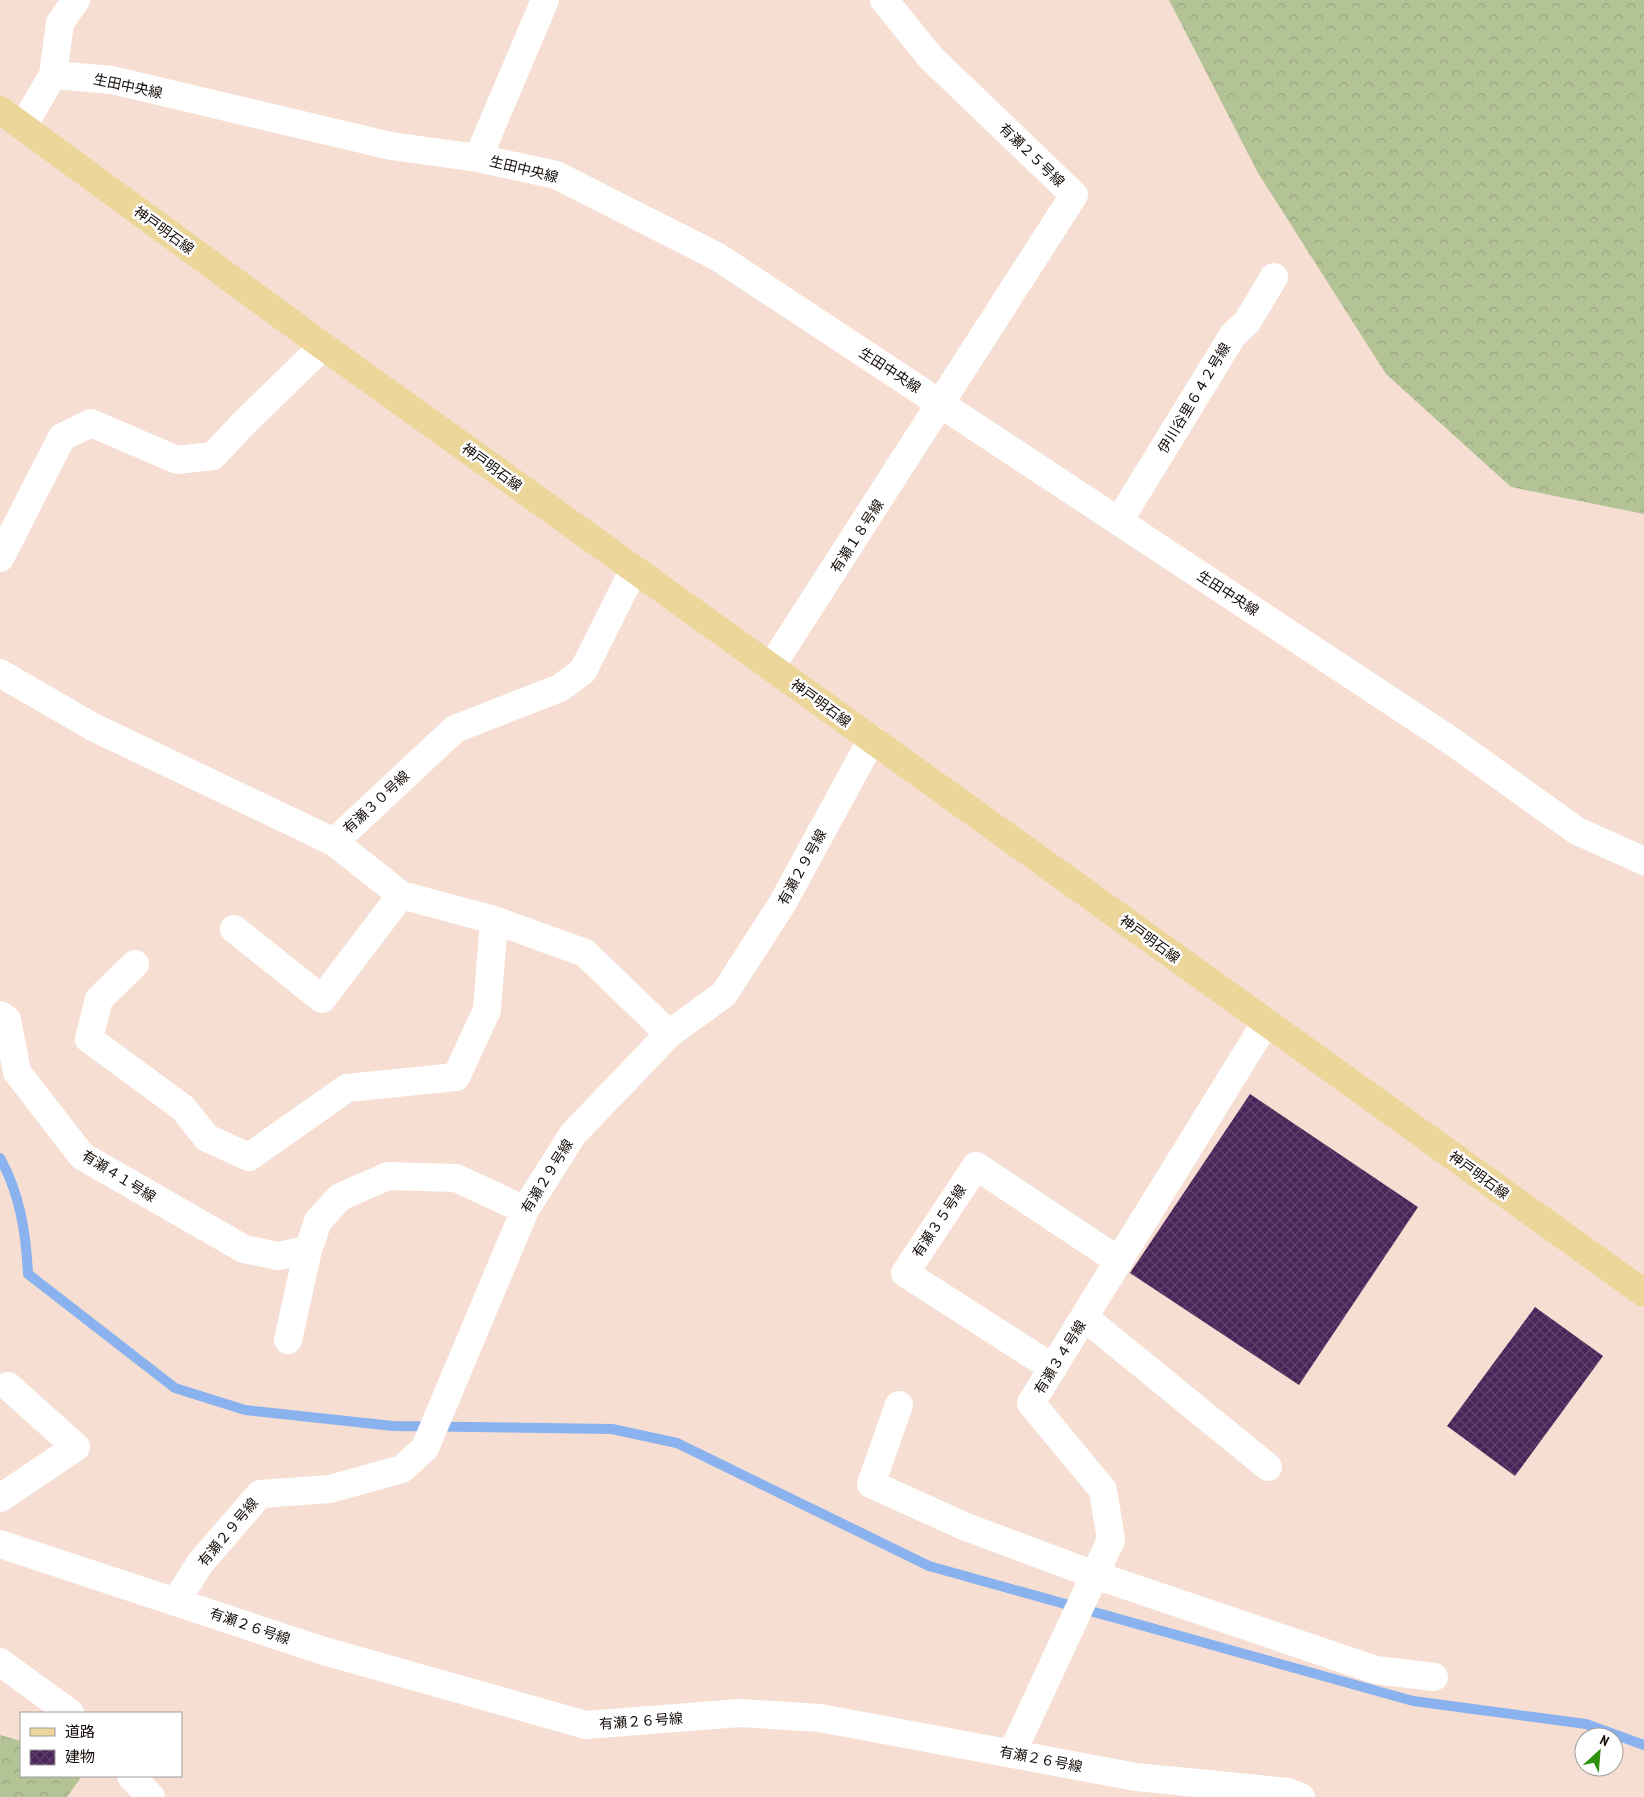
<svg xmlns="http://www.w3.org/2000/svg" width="1644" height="1797" font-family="'PT Sans Narrow','Noto Sans JP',sans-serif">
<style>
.forest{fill:url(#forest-crowns)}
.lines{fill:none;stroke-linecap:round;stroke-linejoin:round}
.stream{stroke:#8ab2ee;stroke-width:10}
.building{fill:url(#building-cross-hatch)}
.minor{stroke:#fff;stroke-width:28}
.primary{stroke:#ecd69a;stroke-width:28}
.labels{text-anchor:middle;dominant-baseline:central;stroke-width:5;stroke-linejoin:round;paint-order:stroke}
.street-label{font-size:14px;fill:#120b07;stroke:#fff}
</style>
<defs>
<pattern id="forest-crowns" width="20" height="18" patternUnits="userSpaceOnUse" patternTransform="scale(1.25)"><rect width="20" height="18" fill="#b3c395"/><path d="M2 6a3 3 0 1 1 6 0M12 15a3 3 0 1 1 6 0" fill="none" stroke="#99a67f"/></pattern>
<pattern id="building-cross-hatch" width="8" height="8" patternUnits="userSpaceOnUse" patternTransform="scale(1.25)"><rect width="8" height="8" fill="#4b255a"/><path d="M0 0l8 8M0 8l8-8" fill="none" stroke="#61426c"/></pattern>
</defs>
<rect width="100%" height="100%" fill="#f6dfd2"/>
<path class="forest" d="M 1169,0 L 1644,0 L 1644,514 L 1511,487 L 1386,374 L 1258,173 Z
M 0,1735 L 21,1741 L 21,1776 L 82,1776 L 67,1797 L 0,1797 Z"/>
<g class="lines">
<path class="stream" d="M 0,1158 C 20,1194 26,1233 28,1274 L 175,1388 L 245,1410 L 393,1426 L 612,1429 L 677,1443 L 929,1566 L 1413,1701 L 1586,1724 L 1644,1745"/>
</g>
<path class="building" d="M 1250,1094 L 1418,1207 L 1299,1385 L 1130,1273 Z
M 1535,1307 L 1603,1356 L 1515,1476 L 1447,1426 Z"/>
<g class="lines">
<path class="minor" d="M 53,75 L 112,80 L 391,146 L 478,158 L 556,175 L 718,257 L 1453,742 L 1577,831 L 1644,861
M 23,126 L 53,75 L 60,23 L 76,0
M 478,158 L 545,0
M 1119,521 L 1233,335 L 1247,322 L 1274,277
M 0,558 L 62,437 L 91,423 L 177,460 L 213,456 L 243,424 L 323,346
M 634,569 L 583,671 L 560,688 L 455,729 L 334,842 L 401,895 L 494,920 L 585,953 L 669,1034
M 771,667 L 1074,195 L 931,58 L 884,0
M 0,673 L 93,727 L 334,842
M 234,929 L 322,999 L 401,895
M 135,964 L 99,999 L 89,1039 L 183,1108 L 207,1138 L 249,1157 L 347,1088 L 456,1077 L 487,1010 L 494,920
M 0,1015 L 7,1020 L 17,1072 L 82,1156 L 244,1249 L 278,1256 L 308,1250
M 1084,1317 L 1268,1467
M 288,1340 L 308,1250 L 318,1221 L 340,1197 L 388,1176 L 456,1178 L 525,1210
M 1053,1368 L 905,1273 L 976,1166 L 1119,1261
M 899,1405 L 871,1484 L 966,1527 L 1095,1575 L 1376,1670 L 1434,1677
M 0,1498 L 76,1447 L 8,1386
M 0,1544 L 324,1651 L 586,1725 L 740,1713 L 820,1718 L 1136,1777 L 1288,1792 L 1301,1797
M 176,1601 L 201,1562 L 260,1494 L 330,1489 L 402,1469 L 425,1448 L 525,1210 L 573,1134 L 669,1034 L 724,994 L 782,904 L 872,739
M 0,1662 L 70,1713
M 1012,1753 L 1111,1540 L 1103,1490 L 1031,1403 L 1266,1022
M 131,1776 L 151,1797"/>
<path class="primary" d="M 0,110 L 323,346 L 1644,1293"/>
</g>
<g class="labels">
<g class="street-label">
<text transform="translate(128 86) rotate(12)">生田中央線</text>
<text transform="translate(1032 155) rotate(44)">有瀬２５号線</text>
<text transform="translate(524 169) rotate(14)">生田中央線</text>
<text transform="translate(164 230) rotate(36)">神戸明石線</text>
<text transform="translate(890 370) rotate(33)">生田中央線</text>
<text transform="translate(1194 398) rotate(-59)">伊川谷里６４２号線</text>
<text transform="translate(492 467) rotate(36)">神戸明石線</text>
<text transform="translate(857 536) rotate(-57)">有瀬１８号線</text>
<text transform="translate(1228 593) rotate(33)">生田中央線</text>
<text transform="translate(821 703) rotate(36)">神戸明石線</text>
<text transform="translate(376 802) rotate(-43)">有瀬３０号線</text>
<text transform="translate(802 867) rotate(-61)">有瀬２９号線</text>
<text transform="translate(1150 939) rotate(36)">神戸明石線</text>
<text transform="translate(1479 1175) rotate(36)">神戸明石線</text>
<text transform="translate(119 1176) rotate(32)">有瀬４１号線</text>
<text transform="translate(547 1176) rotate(-58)">有瀬２９号線</text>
<text transform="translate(939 1221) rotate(-56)">有瀬３５号線</text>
<text transform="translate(1060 1357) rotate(-58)">有瀬３４号線</text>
<text transform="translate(228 1532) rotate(-50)">有瀬２９号線</text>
<text transform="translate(250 1626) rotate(19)">有瀬２６号線</text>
<text transform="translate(641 1721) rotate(-4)">有瀬２６号線</text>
<text transform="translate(1041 1759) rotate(11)">有瀬２６号線</text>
</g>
</g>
<rect x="20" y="1712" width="162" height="65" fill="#ffffff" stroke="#a09d9c"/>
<rect x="30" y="1728" width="25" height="8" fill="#ecd69a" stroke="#a09d9c"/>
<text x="65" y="1737" font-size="15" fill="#120b07">道路</text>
<rect x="30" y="1750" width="25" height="15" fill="url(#building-cross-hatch)" stroke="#a09d9c"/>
<text x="65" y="1762" font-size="15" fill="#120b07">建物</text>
<g transform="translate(1599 1752) rotate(26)"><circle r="24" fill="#ffffff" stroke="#a09d9c"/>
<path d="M0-4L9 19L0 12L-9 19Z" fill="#2d910f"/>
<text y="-8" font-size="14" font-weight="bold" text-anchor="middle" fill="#120b07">N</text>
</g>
</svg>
